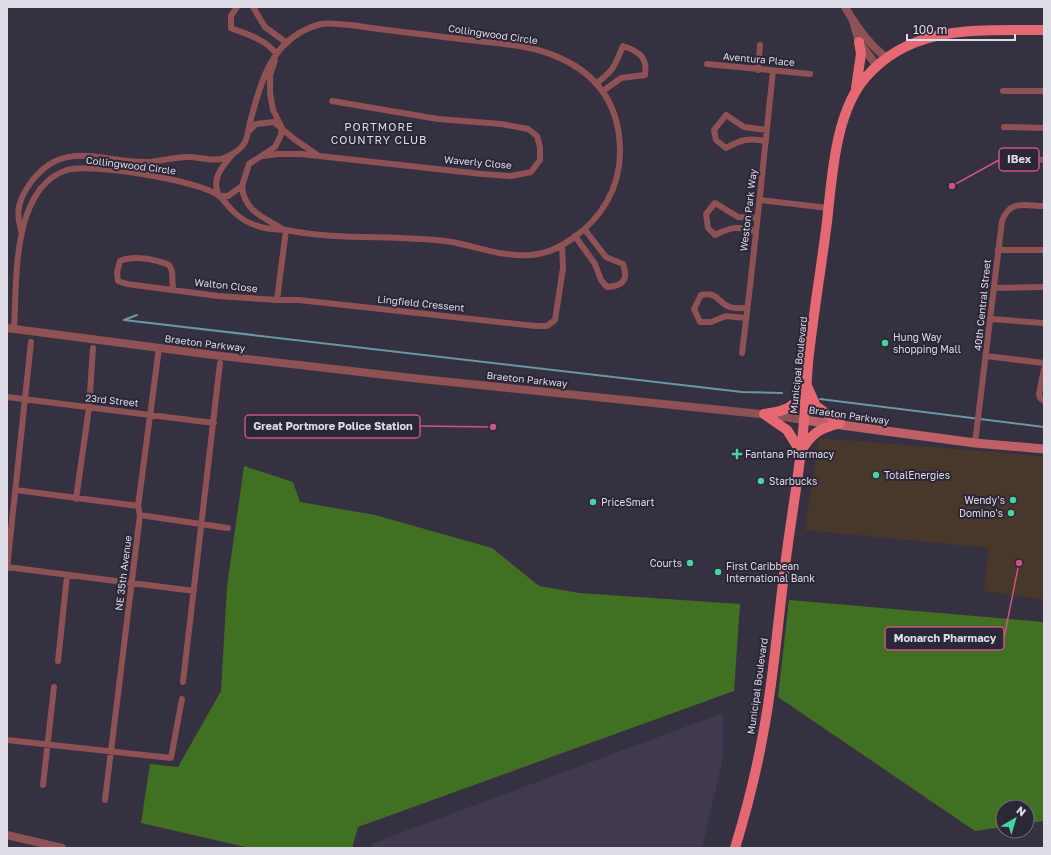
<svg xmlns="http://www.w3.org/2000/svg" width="1051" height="855" font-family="'Golos Text',sans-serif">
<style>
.commercial{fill:#48382c}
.built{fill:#41394f}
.forest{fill:#427022}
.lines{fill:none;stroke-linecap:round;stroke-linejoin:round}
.stream{stroke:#6799a0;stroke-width:2}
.minor{stroke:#8e5255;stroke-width:6}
.tertiary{stroke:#8e5255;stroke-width:8}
.secondary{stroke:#bf6066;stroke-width:9}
.primary{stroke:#e46973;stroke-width:10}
.poi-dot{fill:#47d49e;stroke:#2c2736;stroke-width:1.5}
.labels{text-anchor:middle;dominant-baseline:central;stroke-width:4;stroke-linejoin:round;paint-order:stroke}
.street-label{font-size:10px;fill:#dfdce6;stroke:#2c2736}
.poi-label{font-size:10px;fill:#dfdce6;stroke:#2c2736;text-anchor:start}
.neighbourhood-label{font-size:11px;letter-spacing:1px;fill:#dfdce6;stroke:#2c2736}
.leader{fill:none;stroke:#cb5385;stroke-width:1.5}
.callout-dot{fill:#cb5385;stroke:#2c2736;stroke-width:1.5}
.callout{fill:#2c2736;stroke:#cb5385;stroke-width:1.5}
.callout-label{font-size:11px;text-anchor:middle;font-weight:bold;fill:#dfdce6}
</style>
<rect width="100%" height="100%" fill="#363141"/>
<path class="commercial" d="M 819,438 L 1044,456 L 1044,600 L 984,591 L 989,548 L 805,530 Z"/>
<path class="built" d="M 723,713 L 723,758 L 702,848 L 371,848 L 373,843 Z"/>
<path class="forest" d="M 244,466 L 293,482 L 300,502 L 375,515 L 492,548 L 539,586 L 579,593 L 740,604 L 734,691 L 358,827 L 352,848 L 250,848 L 141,823 L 150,764 L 178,767 L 221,691 L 227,587 Z
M 789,600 L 1044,622 L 1044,821 L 1027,823 L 1027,807 L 1003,807 L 1003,827 L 975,831 L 778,697 Z"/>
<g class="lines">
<path class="stream" d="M 137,315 L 124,320 L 742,392 L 782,393
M 820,399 L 1044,427"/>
<path class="minor" d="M 237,7 L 231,16 L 231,28 C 248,35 263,38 276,53
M 253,7 L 265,27 L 287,43
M 707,64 L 810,74
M 758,70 L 760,45
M 597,83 C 616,68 614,66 623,46 C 638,51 648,57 645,75 L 621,78 L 603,91
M 1003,91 L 1044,91
M 1004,127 L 1044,128
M 248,132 L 256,124 L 274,122 L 294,139 L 316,154
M 766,141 C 748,138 742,139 726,148 L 716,140 L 714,130 L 726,115 L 744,127 L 767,130
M 263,156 L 278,154 L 301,154 L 482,174 L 511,176 L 531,172 L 540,160 L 540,147 L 537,136 L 528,129 L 501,124 L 438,119 L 332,101
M 1004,157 L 1044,160
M 242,186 C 244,211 263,217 283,229
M 219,196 L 228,196 L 242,186 L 249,164 L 275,147 L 281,135 L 282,128 L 273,110 L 270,93 L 270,75 L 275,60
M 219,196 C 211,179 221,168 232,155
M 760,200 L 828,208
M 286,230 L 277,300 L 299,300 L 536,326 L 547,326 L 555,320 L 563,268 L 562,246
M 755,231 C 737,226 731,227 715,235 L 708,228 L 706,214 L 715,203 L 738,217 L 757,218
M 575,236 L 595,264 L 601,280 L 607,287 C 622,286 629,281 623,264 L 606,257 L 585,230
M 998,250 L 1044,250
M 994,288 L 1044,287
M 173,289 L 172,271 L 169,265 C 155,259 134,255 120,261 L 117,272 L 118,281 L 127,284 L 218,296 L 277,300
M 746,318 L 726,316 L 711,322 L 700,322 L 694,309 L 701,295 C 719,291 717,303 730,307 C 735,309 742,308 747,308
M 991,319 L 1044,323
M 14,329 C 17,282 11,188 67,170 C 91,163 197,180 218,195 C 224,199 228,207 234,212 C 240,218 250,224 258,226 C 267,230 277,229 286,230 C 341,241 397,234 452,242 C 479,247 502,257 531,255 C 545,254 561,247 573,238 C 601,219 620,188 620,152 C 620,97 590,65 538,50 C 517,44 492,43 470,40 C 430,35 391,31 351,25 C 342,25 330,22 321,24 C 275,36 263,74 252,115 C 249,124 249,134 245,142 C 241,150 229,157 221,159 C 209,161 199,157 188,157 C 174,157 162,161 149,162 C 102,164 61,135 27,188 C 18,202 16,214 21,230
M 742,353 C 754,259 763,165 773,71
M 986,356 L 1044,363
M 1044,369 L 1039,394 L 1040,398 L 1044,401
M 7,397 L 214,423
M 975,443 L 1002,221 C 1010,199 1025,206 1044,206
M 16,490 L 138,506
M 76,499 L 89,408 L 93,348
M 140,515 L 228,528
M 7,567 L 194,591
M 7,568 L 31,342
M 58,661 L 67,576
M 183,682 L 220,363
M 7,740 L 171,758 L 182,699
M 43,785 L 54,687
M 105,800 L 140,515 L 138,506 L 159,348"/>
<path class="tertiary" d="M 845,7 C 856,26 869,45 887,58
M 853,21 L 859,42 L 877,66
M 7,328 L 221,356 L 412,378 L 770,415 L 804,420
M 7,835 L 62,848"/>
<path class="secondary" d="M 804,420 L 975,443 L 1044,449"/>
<path class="primary" d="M 856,88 L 861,54 L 859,42
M 808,388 L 816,406 L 840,423
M 764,414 C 788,411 793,408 806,388
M 764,414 L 787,430 L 801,452
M 802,449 C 814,431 820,429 840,423
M 735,848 C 747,809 757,769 764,729 C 773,681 777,631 783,583 C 788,536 797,489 802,442 C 805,416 806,389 808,363 C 813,316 821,269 827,222 C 832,177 835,112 866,77 C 913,23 979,31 1044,30"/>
</g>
<g class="poi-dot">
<circle cx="885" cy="343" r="4"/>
<path d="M735 448h4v4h4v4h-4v4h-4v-4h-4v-4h4z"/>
<circle cx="876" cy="475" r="4"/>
<circle cx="761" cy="481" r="4"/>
<circle cx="1013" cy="500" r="4"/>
<circle cx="593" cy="502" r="4"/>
<circle cx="1011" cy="513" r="4"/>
<circle cx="690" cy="563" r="4"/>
<circle cx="718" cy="572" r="4"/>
</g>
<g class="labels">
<g class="street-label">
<text transform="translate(493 34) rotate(8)">Collingwood Circle</text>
<text transform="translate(759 59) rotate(5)">Aventura Place</text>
<text transform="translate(478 162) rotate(5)">Waverly Close</text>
<text transform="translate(131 165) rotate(7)">Collingwood Circle</text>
<text transform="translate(748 210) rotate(-83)">Weston Park Way</text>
<text transform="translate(226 285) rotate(6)">Walton Close</text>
<text transform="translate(421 303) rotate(6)">Lingfield Cressent</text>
<text transform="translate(982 305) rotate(-84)">40th Central Street</text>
<text transform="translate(205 343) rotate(7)">Braeton Parkway</text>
<text transform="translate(798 365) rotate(-84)">Municipal Boulevard</text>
<text transform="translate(527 379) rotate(6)">Braeton Parkway</text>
<text transform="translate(112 400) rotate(6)">23rd Street</text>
<text transform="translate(849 415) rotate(8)">Braeton Parkway</text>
<text transform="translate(123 573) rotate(-83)">NE 35th Avenue</text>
<text transform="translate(757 686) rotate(-82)">Municipal Boulevard</text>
</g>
<g class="poi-label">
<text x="893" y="337">Hung Way<tspan x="893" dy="12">shopping Mall</tspan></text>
<text x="745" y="454">Fantana Pharmacy</text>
<text x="884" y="475">TotalEnergies</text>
<text x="769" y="481">Starbucks</text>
<text x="1005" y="500" text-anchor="end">Wendy's</text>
<text x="601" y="502">PriceSmart</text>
<text x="1003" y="513" text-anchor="end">Domino's</text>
<text x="682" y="563" text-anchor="end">Courts</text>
<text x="726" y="566">First Caribbean<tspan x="726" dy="12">International Bank</tspan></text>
</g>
<g class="neighbourhood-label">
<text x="379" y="126">PORTMORE<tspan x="379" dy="13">COUNTRY CLUB</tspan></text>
</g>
</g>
<path class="leader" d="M952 186L999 160M493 427L420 426M1019 563L1004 638"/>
<g class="callout-dot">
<circle cx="952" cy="186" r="4"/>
<circle cx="493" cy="427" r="4"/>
<circle cx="1019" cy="563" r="4"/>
</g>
<g class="callout">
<rect x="999" y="148" width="40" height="23" rx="4"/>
<rect x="245" y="415" width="175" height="23" rx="4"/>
<rect x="885" y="627" width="119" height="23" rx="4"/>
</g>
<g class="callout-label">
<text x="1019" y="163">IBex</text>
<text x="333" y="430">Great Portmore Police Station</text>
<text x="945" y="642">Monarch Pharmacy</text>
</g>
<rect width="1051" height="855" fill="none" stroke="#dfdce6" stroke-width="16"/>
<g transform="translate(1015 819) rotate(38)"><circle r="19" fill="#2c2736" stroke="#746f7c"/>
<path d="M0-3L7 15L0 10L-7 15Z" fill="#47d49e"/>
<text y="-6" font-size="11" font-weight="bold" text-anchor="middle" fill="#dfdce6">N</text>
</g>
<path d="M907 34v6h108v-6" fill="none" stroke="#dfdce6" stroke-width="2"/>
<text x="913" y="34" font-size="12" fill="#dfdce6" stroke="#2c2736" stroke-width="3" paint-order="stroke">100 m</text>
</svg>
